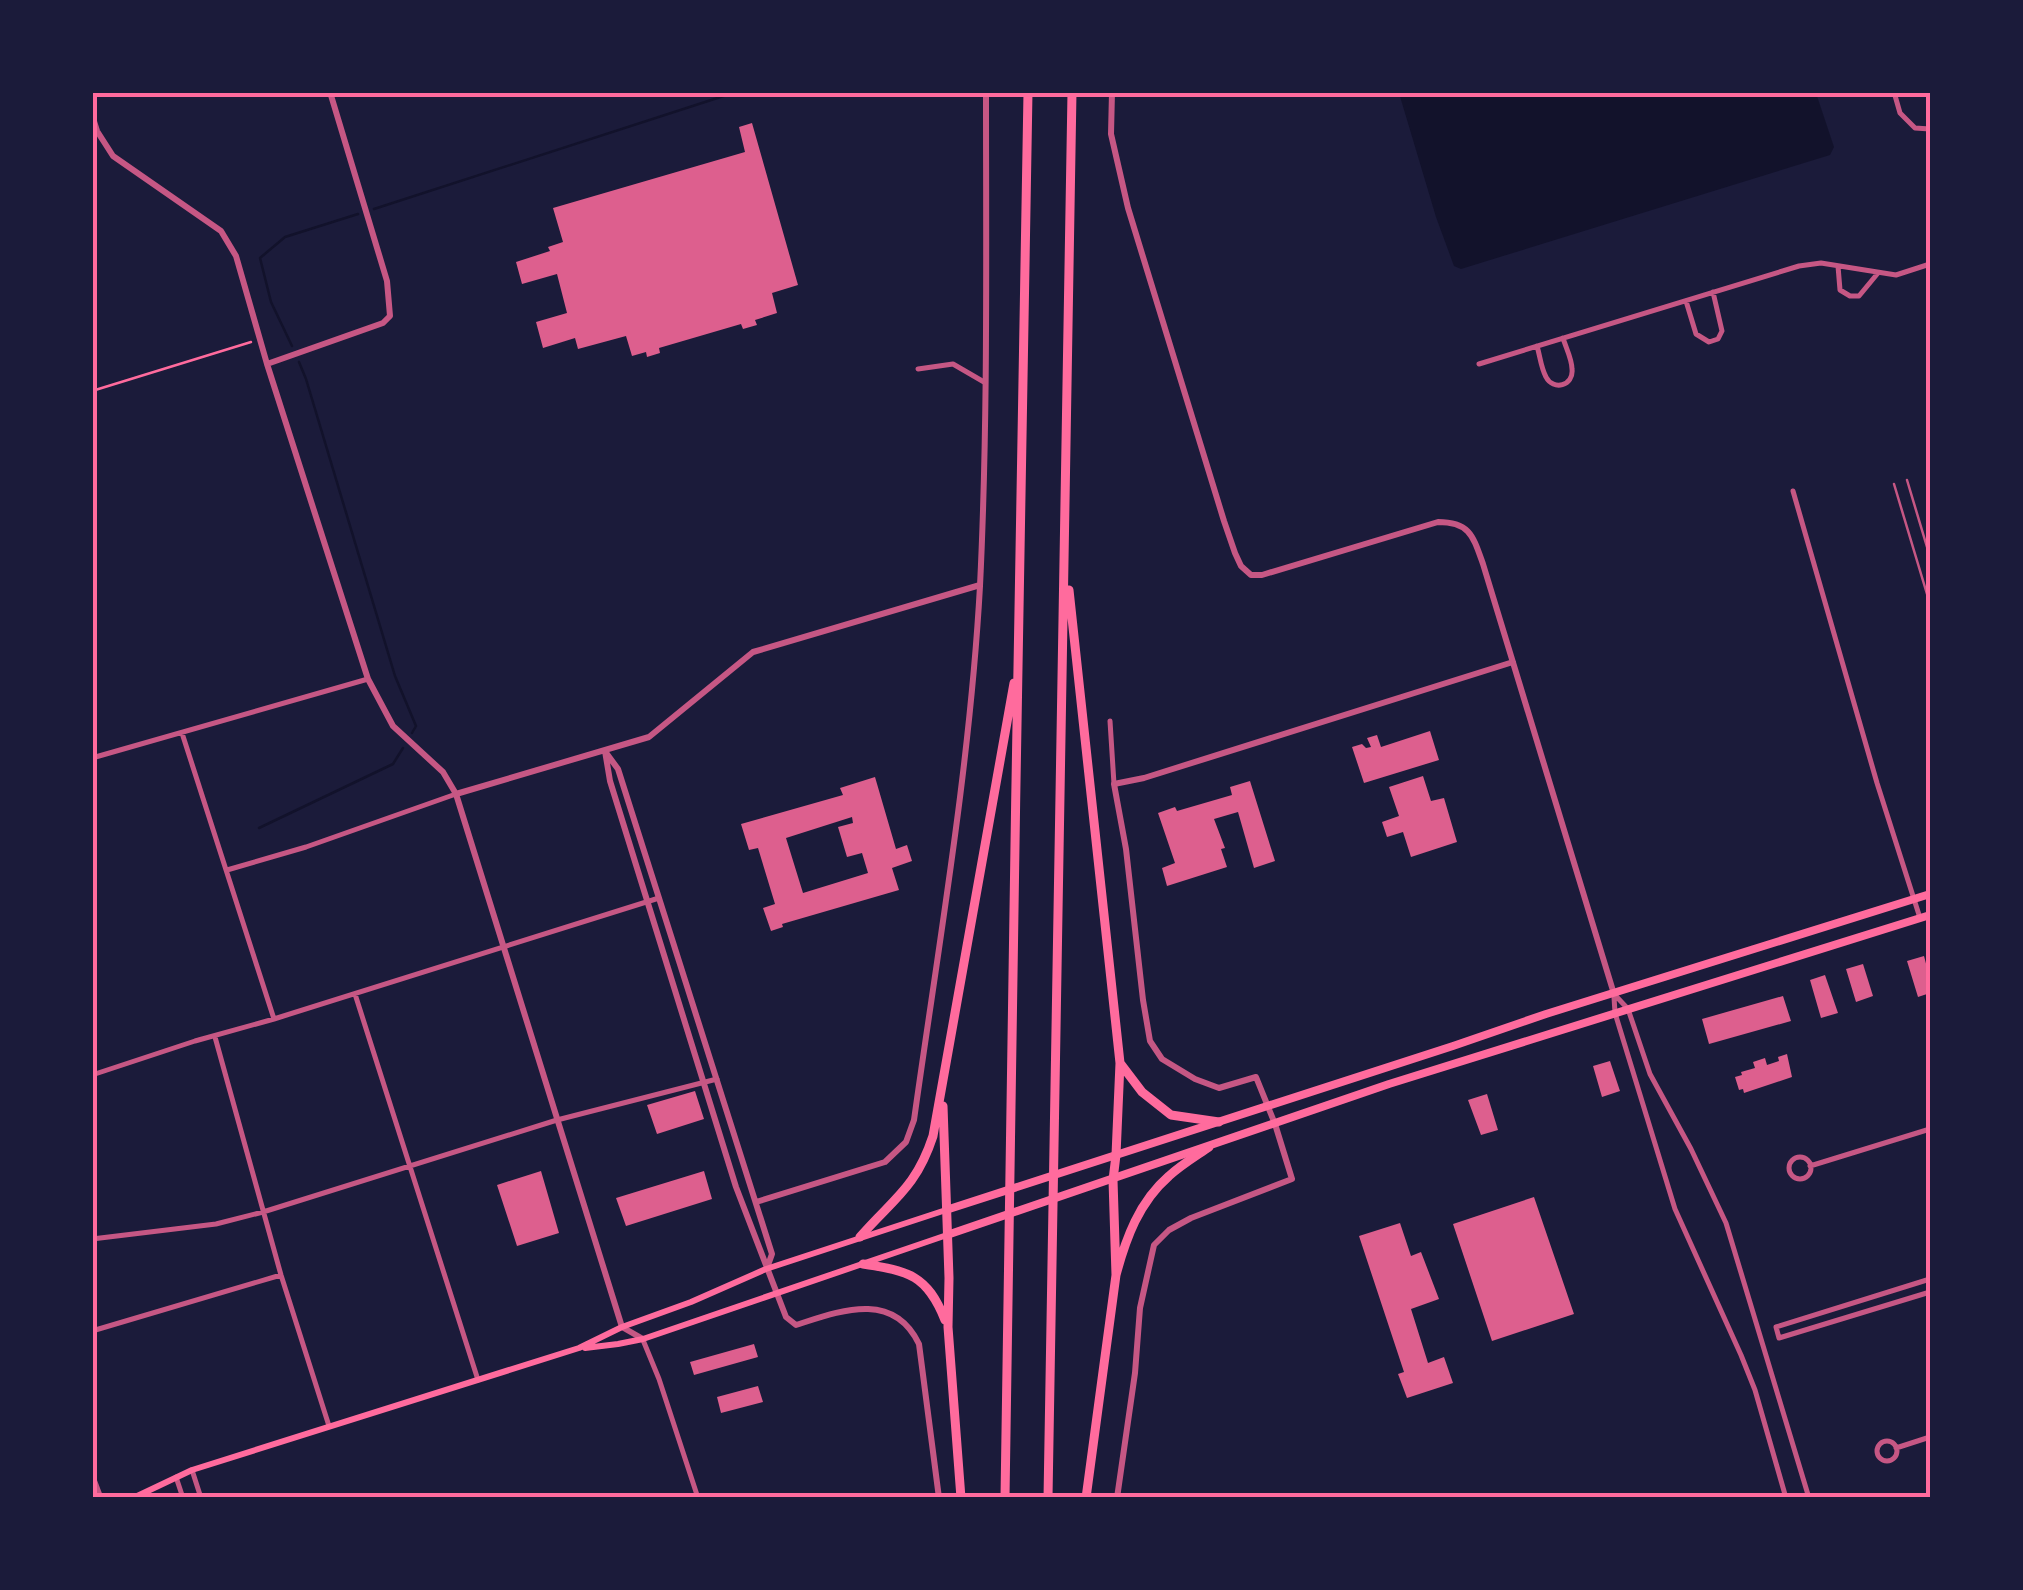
<svg xmlns="http://www.w3.org/2000/svg" width="2023" height="1590" font-family="'Source Serif 4',serif">
<style>
.water{fill:#12122b}
.lines{fill:none;stroke-linecap:round;stroke-linejoin:round}
.stream{stroke:#12122b;stroke-width:2.5}
.building{fill:#dd5f8e;fill-rule:evenodd}
.path{stroke:#ff6b9d;stroke-width:2.5}
.service{stroke:#c65784;stroke-width:2.5}
.minor{stroke:#c65784;stroke-width:5}
.tertiary{stroke:#c65784;stroke-width:6}
.secondary{stroke:#ff6b9d;stroke-width:6}
.primary{stroke:#ff6b9d;stroke-width:8}
.motorway{stroke:#ff6b9d;stroke-width:9}
.neatline{fill:none;stroke:#ff6b9d;stroke-width:4}
</style>
<rect width="100%" height="100%" fill="#1b1b3a"/>
<path class="water" d="M 1399,93 L 1816,93 L 1834,147 L 1830,155 L 1461,269 L 1454,266 L 1436,217 Z"/>
<g class="lines">
<path class="stream" d="M 374,209 L 736,92
M 292,346 L 271,302 L 260,258 L 285,237 L 358,214
M 299,362 L 306,379 L 395,676 L 416,726 L 412,733
M 259,828 L 393,764 L 403,748"/>
</g>
<path class="building" d="M 752,123 L 798,285 L 772,293 L 777,313 L 755,320 L 757,325 L 743,329 L 741,324 L 659,348 L 660,353 L 647,357 L 646,352 L 632,356 L 626,336 L 578,349 L 575,338 L 543,348 L 536,322 L 567,313 L 557,274 L 522,284 L 516,262 L 550,251 L 548,247 L 563,242 L 553,208 L 745,152 L 739,127 Z
M 1430,731 L 1439,760 L 1364,783 L 1352,747 L 1362,744 L 1366,748 L 1371,747 L 1367,738 L 1377,735 L 1381,747 Z
M 1423,776 L 1431,801 L 1444,798 L 1457,842 L 1411,857 L 1403,832 L 1387,837 L 1382,822 L 1399,816 L 1389,787 Z
M 875,777 L 896,849 L 907,845 L 912,861 L 892,868 L 899,890 L 782,924 L 783,927 L 771,931 L 763,908 L 775,904 L 758,848 L 749,850 L 741,824 L 843,795 L 840,788 ZM 852,817 L 853,823 L 838,827 L 847,857 L 862,853 L 868,873 L 803,893 L 786,838 Z
M 1250,781 L 1275,861 L 1254,868 L 1238,812 L 1214,819 L 1225,848 L 1221,849 L 1227,867 L 1167,886 L 1162,868 L 1175,863 L 1158,813 L 1175,807 L 1177,811 L 1232,795 L 1230,787 Z
M 1924,956 L 1930,979 L 1930,993 L 1918,997 L 1907,961 Z
M 1863,964 L 1873,996 L 1856,1002 L 1846,969 Z
M 1825,975 L 1838,1013 L 1821,1018 L 1810,980 Z
M 1783,996 L 1791,1021 L 1709,1044 L 1702,1019 Z
M 1787,1054 L 1792,1077 L 1744,1093 L 1743,1089 L 1739,1090 L 1735,1077 L 1742,1075 L 1741,1072 L 1755,1068 L 1753,1062 L 1765,1058 L 1767,1065 L 1779,1061 L 1778,1057 Z
M 1610,1061 L 1620,1091 L 1602,1097 L 1593,1066 Z
M 695,1091 L 704,1119 L 657,1134 L 647,1105 Z
M 1487,1094 L 1498,1130 L 1481,1135 L 1468,1100 Z
M 541,1171 L 559,1233 L 517,1246 L 497,1185 Z
M 704,1171 L 712,1199 L 626,1226 L 616,1198 Z
M 1534,1197 L 1574,1314 L 1492,1341 L 1453,1224 Z
M 1400,1223 L 1411,1256 L 1421,1252 L 1439,1299 L 1411,1309 L 1428,1363 L 1444,1357 L 1453,1383 L 1407,1398 L 1398,1374 L 1404,1372 L 1359,1236 Z
M 754,1344 L 758,1357 L 694,1375 L 690,1362 Z
M 758,1386 L 763,1402 L 721,1413 L 717,1397 Z"/>
<g class="lines">
<path class="path" d="M 92,391 L 251,342"/>
<path class="service" d="M 1907,480 L 1930,557
M 1894,484 L 1930,604"/>
<path class="minor" d="M 1894,92 L 1900,113 L 1915,128 L 1930,129
M 1838,266 L 1840,290 L 1850,296 L 1859,296 L 1878,273
M 1686,301 L 1696,334 L 1709,342 L 1718,339 L 1722,331 L 1713,292
M 1537,346 C 1540,356 1541,368 1546,377 C 1553,391 1574,386 1572,369 C 1572,359 1566,348 1563,338
M 1479,364 L 1799,266 L 1821,263 L 1896,275 L 1930,264
M 918,369 L 953,364 L 984,382
M 1793,491 L 1877,783 L 1920,918
M 1110,721 L 1114,784
M 182,733 L 274,1019
M 92,758 L 368,679
M 227,870 L 306,847 L 456,794
M 355,994 L 478,1380
M 1614,994 L 1628,1009 L 1650,1074 L 1691,1149 L 1726,1223 L 1809,1498
M 1614,997 L 1615,1013 L 1675,1209 L 1741,1355 L 1755,1390 L 1786,1498
M 215,1037 L 281,1275 L 329,1426
M 92,1075 L 195,1041 L 274,1019 L 659,898
M1789 1168a11 11 0 1 1 22 0a11 11 0 1 1-22 0Z
M 1810,1166 L 1930,1129
M 92,1239 L 216,1224 L 263,1212 L 557,1120 L 717,1079
M 1930,1279 L 1776,1327 L 1779,1338 L 1930,1292
M 92,1331 L 281,1275
M 643,1340 L 659,1379 L 698,1498
M1877 1451a10 10 0 1 1 20 0a10 10 0 1 1-20 0Z
M 1896,1448 L 1930,1437
M 192,1470 L 201,1498
M 92,1474 L 101,1498
M 176,1477 L 183,1498"/>
<path class="tertiary" d="M 1112,92 L 1111,134 L 1128,208 L 1224,521 L 1235,553 L 1241,566 L 1251,575 L 1262,575 L 1438,522 C 1470,522 1473,536 1483,564 L 1614,994
M 92,115 L 97,131 L 113,156 L 221,231 L 236,256 L 267,364 L 368,679 L 393,726 L 443,772 L 456,794 L 622,1327 L 643,1339
M 267,364 L 383,323 L 390,316 L 387,281 L 330,92
M 605,751 L 610,781 L 736,1187 L 786,1317 L 796,1325 C 840,1311 893,1290 919,1344 L 939,1498
M 607,754 L 618,769 L 772,1254 L 767,1268
M 456,794 L 649,737 L 753,652 L 980,585
M 756,1202 L 885,1162 L 906,1142 L 914,1120 C 939,942 970,765 980,586 C 988,422 986,257 986,92
M 1117,1498 L 1135,1373 L 1140,1308 L 1154,1245 L 1169,1230 L 1191,1218 L 1292,1179 L 1275,1124 L 1256,1077 L 1219,1088 L 1195,1079 L 1162,1059 L 1150,1041 L 1143,1000 L 1126,849 L 1114,784 L 1144,778 L 1513,662"/>
<path class="secondary" d="M 585,1348 L 618,1344 L 643,1339 L 947,1235
M 133,1498 L 192,1470 L 579,1348 L 622,1327 L 691,1302 L 766,1269 L 946,1210"/>
<path class="primary" d="M 946,1210 L 1453,1046 L 1546,1014 L 1930,894
M 947,1235 L 1389,1084 L 1930,915"/>
<path class="motorway" d="M 1069,590 L 1120,1063 L 1116,1155 L 1113,1180 L 1116,1275
M 1120,1063 L 1142,1092 L 1171,1115 L 1219,1122
M 943,1106 L 949,1278 L 948,1327 L 961,1498
M 860,1237 C 893,1199 916,1188 933,1136 L 1014,683
M 863,1264 C 909,1271 927,1275 945,1320
M 1005,1498 C 1014,1029 1017,561 1028,92
M 1048,1498 L 1072,92
M 1086,1498 L 1116,1275 C 1126,1238 1139,1202 1169,1176 C 1181,1165 1196,1156 1209,1147"/>
</g>
<rect width="2023" height="1590" fill="none" stroke="#1b1b3a" stroke-width="190"/>
<rect x="95" y="95" width="1833" height="1400" class="neatline"/>
</svg>
